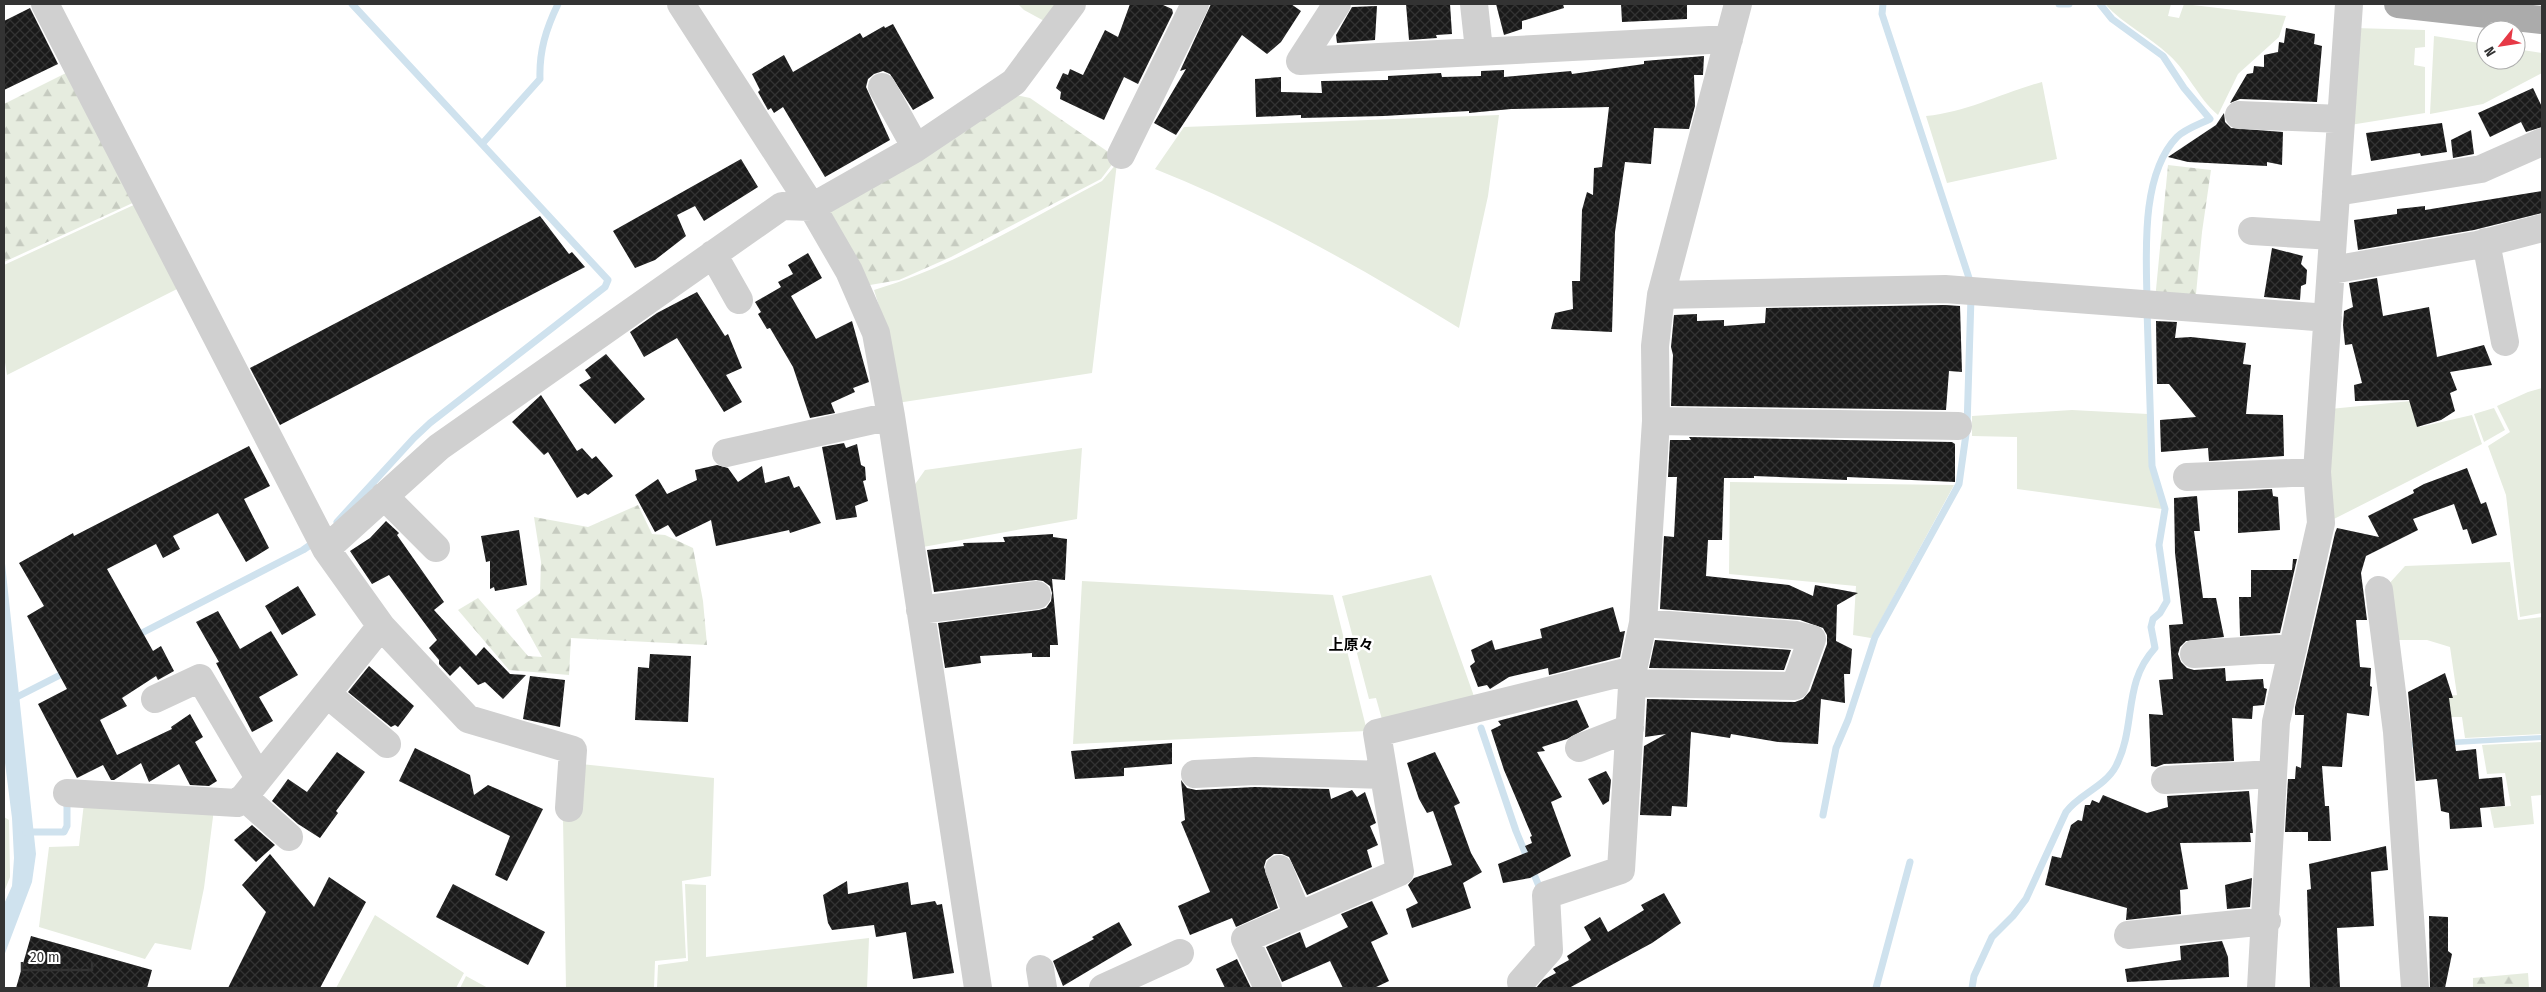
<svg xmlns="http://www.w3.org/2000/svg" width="2546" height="992" font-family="'Fira Sans Condensed','Noto Sans JP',sans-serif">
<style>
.green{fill:#e6ecdf}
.forest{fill:url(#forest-firs)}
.water{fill:#cfe2ee}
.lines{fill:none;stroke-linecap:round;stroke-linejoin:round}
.stream{stroke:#cfe2ee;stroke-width:7}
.building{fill:url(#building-cross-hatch)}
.minor{stroke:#d0d0d0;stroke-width:28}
.major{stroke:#ababab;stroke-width:28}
.labels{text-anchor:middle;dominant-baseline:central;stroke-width:5;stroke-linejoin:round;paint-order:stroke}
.neighbourhood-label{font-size:15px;font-weight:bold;fill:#000;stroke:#fff}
</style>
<defs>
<pattern id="forest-firs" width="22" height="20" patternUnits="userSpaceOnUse" patternTransform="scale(1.25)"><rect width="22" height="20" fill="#e6ecdf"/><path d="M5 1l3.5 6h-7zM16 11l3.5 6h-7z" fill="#c6cbc0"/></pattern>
<pattern id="building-cross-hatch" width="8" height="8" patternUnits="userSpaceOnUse" patternTransform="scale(1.25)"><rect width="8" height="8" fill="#1a1a1a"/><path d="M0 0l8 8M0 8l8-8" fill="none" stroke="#333"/></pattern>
</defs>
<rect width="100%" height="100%" fill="#fff"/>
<path class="green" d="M 1018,4 L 1059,4 L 1046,22 L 1024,10 Z
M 2105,4 L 2171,4 L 2168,16 L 2179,18 L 2184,4 L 2286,16 L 2279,37 L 2238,74 L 2218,115 C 2197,97 2188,72 2169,55 C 2149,36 2124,25 2105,4 Z
M 2354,28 L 2425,30 L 2425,47 L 2415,48 L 2414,65 L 2425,67 L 2425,113 L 2350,125 Z
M 2434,36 L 2486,44 L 2486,60 L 2516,60 L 2516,49 L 2542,53 L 2542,73 L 2483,104 L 2430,114 Z
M 2042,82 L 2057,159 L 1947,183 L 1926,116 C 1968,112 2001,93 2042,82 Z
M 1499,115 L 1488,196 L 1459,328 C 1362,268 1262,212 1155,169 L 1184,127 Z
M 1117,163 L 1092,373 L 897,403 L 889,338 L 874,290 C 955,266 1028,220 1102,181 Z
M 138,203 L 179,288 L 7,375 L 4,356 L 4,265 Z
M 2542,388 L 2542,613 L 2520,617 L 2506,495 L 2488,446 L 2510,432 L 2497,406 L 2528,392 Z
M 2411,401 L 2420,427 L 2472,415 L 2482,444 L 2328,522 L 2330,409 Z
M 2494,408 L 2505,430 L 2484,442 L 2474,414 Z
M 2072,410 L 2148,414 L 2150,464 L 2162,509 L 2017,489 L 2017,437 L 1972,436 L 1972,416 Z
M 1082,448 L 1077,519 L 923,547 L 911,490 L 925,470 Z
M 1730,482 L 1954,485 L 1871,638 L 1853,635 L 1856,586 L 1729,574 Z
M 2510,562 L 2518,620 L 2542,617 L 2542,734 L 2465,738 L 2462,717 L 2443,717 L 2438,697 L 2457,695 L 2450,647 L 2427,640 L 2399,640 L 2387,586 L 2405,566 Z
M 1431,575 L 1476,702 L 1383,723 L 1376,698 L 1369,699 L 1342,596 Z
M 1082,581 L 1333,595 L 1367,731 L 1073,744 Z
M 2542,742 L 2542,795 L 2531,796 L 2534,824 L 2494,828 L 2490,808 L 2511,806 L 2505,773 L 2487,774 L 2482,745 Z
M 562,762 L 714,778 L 711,876 L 682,881 L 686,958 L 655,961 L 654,988 L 566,988 Z
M 84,803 L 214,809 L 204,888 L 191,950 L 155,943 L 145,959 L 39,927 L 49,847 L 79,846 Z
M 4,817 L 9,820 L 10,877 L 4,892 Z
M 685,884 L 706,885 L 706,957 L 869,938 L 867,988 L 657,988 L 658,965 L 688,961 Z
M 375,915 L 464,973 L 456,988 L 336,988 Z
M 466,976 L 488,988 L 460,988 Z"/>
<path class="forest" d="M 70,71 L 137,201 L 4,262 L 4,104 Z
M 1012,94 L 1030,98 L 1117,158 L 1101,179 L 951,257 L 899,280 L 870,285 L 825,210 Z
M 2168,165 L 2211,170 L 2202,232 L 2195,304 L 2155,300 Z
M 638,505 L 652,534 L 665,535 L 693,548 L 703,601 L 707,645 L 571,638 L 569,675 L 509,670 L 458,610 L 478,598 L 528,656 L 542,657 L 516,610 L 540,593 L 541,562 L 534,517 L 588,527 Z
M 2528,973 L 2529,988 L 2473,988 L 2473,978 Z"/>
<path class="water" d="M 4,554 L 36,854 L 32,882 L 4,956 L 4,904 L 12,886 L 14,858 L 12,818 L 4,755 Z
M 2542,735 L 2542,740 L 2405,748 L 2405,742 Z"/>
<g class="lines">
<path class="stream" d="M 1883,4 L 1882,14 L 1971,284
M 2059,4 L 2069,4
M 2100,4 L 2112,19 L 2163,56 L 2184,88 L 2210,119 C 2200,124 2185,129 2177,137 C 2141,174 2146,251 2147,299
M 482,144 L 540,79 C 539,51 546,29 558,4
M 337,522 L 414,438 L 430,423 L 605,287 L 608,280 L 352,4
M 136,636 L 303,550 L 316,541
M 11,700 L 66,672
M 1481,728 L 1516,831 L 1541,891
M 1823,815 L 1836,748 L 1848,720 L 1875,637 L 1959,484 L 1967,427 L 1971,297
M 26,832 L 64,832 L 67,826 L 67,804
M 1876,988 L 1910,862
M 1972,988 L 1974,976 L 1992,937 L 2013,916 L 2026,899 L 2066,812 C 2079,794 2105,787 2116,766 C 2137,725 2122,684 2155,648 L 2151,627 L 2153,619 L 2160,613 L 2167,601 L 2159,545 L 2165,509 L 2152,466 L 2147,310"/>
</g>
<path class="building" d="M 1130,4 L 1161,4 L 1172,9 L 1173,13 L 1138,84 L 1124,77 L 1104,120 L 1060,99 L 1061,92 L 1056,88 L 1063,73 L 1068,75 L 1070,69 L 1083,75 L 1105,30 L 1118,37 Z
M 1211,4 L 1291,4 L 1301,11 L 1281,42 L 1267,54 L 1242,35 L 1176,135 L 1154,123 L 1186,69 L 1180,71 Z
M 1406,4 L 1450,4 L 1452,34 L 1436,35 L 1437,38 L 1409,40 Z
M 1496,4 L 1563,4 L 1564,8 L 1522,21 L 1522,29 L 1504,35 Z
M 1621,4 L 1687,4 L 1687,19 L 1622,22 Z
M 1377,6 L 1375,40 L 1337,43 L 1336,35 L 1352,7 Z
M 30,8 L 58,64 L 4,90 L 4,21 Z
M 893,24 L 934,98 L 913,110 L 890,74 L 883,71 L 874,74 L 868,79 L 866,87 L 890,140 L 825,177 L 783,107 L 774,113 L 771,108 L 768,110 L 758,92 L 760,90 L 752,74 L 784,55 L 793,72 L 860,33 L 863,38 L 884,26 L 885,28 Z
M 2286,28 L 2315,34 L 2314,44 L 2322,46 L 2317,102 L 2240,99 L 2230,103 L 2247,74 L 2253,73 L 2254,66 L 2264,67 L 2264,55 L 2278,52 L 2279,42 L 2284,43 Z
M 1704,56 L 1703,75 L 1694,75 L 1695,106 L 1689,129 L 1654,128 L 1651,164 L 1625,162 L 1615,232 L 1612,332 L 1551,329 L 1555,313 L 1573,309 L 1572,281 L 1580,281 L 1582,210 L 1587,192 L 1593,195 L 1594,168 L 1602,167 L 1609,107 L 1511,109 L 1469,113 L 1469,111 L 1384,116 L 1301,118 L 1301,115 L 1256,117 L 1255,79 L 1281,77 L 1281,92 L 1322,93 L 1321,81 L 1388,80 L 1388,76 L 1441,73 L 1442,77 L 1481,76 L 1481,71 L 1504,70 L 1504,77 L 1571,71 L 1572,74 L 1644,64 L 1644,61 Z
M 2533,88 L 2542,107 L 2542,127 L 2526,132 L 2521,122 L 2490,137 L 2478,113 Z
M 2224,113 L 2225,122 L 2231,128 L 2283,132 L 2282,165 L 2267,162 L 2267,166 L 2188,162 L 2168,157 L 2216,125 Z
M 2442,123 L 2447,152 L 2421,156 L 2420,153 L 2371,161 L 2366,133 Z
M 2471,130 L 2474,154 L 2453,158 L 2451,140 Z
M 741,159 L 758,187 L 704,221 L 695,206 L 677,215 L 686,236 L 655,260 L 635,268 L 613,231 Z
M 2542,191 L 2542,213 L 2474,230 L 2358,250 L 2354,220 L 2397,214 L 2397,209 L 2425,206 L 2425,210 Z
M 540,216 L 569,254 L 572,252 L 585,267 L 280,425 L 250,368 Z
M 2272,248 L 2303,256 L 2301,264 L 2307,270 L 2306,284 L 2301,286 L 2300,300 L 2264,297 Z
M 808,253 L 822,278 L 791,296 L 816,339 L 852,321 L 869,382 L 853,388 L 855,392 L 831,403 L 835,413 L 810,418 L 793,367 L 770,328 L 767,329 L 758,314 L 761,312 L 755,302 L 781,287 L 778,282 L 793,274 L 788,265 Z
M 2377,278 L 2383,316 L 2429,307 L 2437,357 L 2484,345 L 2492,365 L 2450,372 L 2457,390 L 2450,393 L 2455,411 L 2441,420 L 2417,427 L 2409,400 L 2355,401 L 2354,385 L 2362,383 L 2352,344 L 2345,345 L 2343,325 L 2344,311 L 2353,307 L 2349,283 Z
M 697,292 L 725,336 L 728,334 L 742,368 L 726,375 L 742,402 L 724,412 L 677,338 L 644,357 L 630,332 L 657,313 Z
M 1945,305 L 1960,306 L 1962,372 L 1949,371 L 1946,410 L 1671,406 L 1673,355 L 1671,347 L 1674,315 L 1697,314 L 1697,321 L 1724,320 L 1724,326 L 1765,323 L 1766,308 Z
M 2156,321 L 2177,322 L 2175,338 L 2191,337 L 2246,343 L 2243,364 L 2251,365 L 2246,414 L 2283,415 L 2284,456 L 2209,461 L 2208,448 L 2161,452 L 2160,420 L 2196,417 L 2169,384 L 2157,384 Z
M 606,354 L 645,399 L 615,424 L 579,385 L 591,378 L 585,370 Z
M 541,395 L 577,451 L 582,448 L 592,459 L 596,456 L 613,476 L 588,495 L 585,493 L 577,498 L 548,452 L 544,455 L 512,422 Z
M 1689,437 L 1952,442 L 1955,444 L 1955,482 L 1847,477 L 1847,480 L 1754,476 L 1754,478 L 1724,478 L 1722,540 L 1708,540 L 1706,576 L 1789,585 L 1813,596 L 1815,585 L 1858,593 L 1837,605 L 1836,641 L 1852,649 L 1850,674 L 1844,674 L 1845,703 L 1821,699 L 1818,744 L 1778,742 L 1731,734 L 1730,738 L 1691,732 L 1687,807 L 1672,806 L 1671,816 L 1640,815 L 1644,746 L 1666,734 L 1645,737 L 1647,699 L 1795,702 L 1803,699 L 1810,691 L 1827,644 L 1827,635 L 1823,628 L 1800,620 L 1660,609 L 1664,536 L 1674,537 L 1677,477 L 1668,477 L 1670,440 L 1691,440 Z
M 844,443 L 846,448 L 857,444 L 861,465 L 865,467 L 866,480 L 863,481 L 868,501 L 855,506 L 857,517 L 836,520 L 822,447 Z
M 249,446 L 270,486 L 244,499 L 269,548 L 246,562 L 218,513 L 173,536 L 180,549 L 163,558 L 156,544 L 107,569 L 153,651 L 161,646 L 174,671 L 158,680 L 156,676 L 122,698 L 127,706 L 100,720 L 117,755 L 172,729 L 171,727 L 190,714 L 203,737 L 195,742 L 217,781 L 209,786 L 190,785 L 179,764 L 149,782 L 141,763 L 114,780 L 111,780 L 103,765 L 77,778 L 38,704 L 67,689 L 27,616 L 44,606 L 19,563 L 73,533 L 74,536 Z
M 717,465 L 728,468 L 738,482 L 762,466 L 765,483 L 789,476 L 794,488 L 799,486 L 821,523 L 790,533 L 789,530 L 716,546 L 711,520 L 676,537 L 668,525 L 655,532 L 635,495 L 658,479 L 667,494 L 697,480 L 695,470 Z
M 2467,468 L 2481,504 L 2486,502 L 2497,535 L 2472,544 L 2467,529 L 2463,530 L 2454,504 L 2413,519 L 2418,530 L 2366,556 L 2361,573 L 2367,620 L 2356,620 L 2360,667 L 2371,668 L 2370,686 L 2372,687 L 2369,716 L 2347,713 L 2342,767 L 2322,766 L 2325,806 L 2329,806 L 2331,841 L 2308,841 L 2308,832 L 2285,832 L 2288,779 L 2295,779 L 2296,766 L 2301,768 L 2304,715 L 2295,715 L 2295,707 L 2335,533 L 2337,528 L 2379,537 L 2368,516 L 2414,493 L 2413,490 L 2424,484 Z
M 2272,489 L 2273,496 L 2278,497 L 2280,530 L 2238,533 L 2238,491 Z
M 2197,496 L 2200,531 L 2194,531 L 2203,598 L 2216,598 L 2224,637 L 2186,641 L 2180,647 L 2178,654 L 2181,662 L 2187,668 L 2194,670 L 2225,668 L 2226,681 L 2263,679 L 2264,688 L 2267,689 L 2264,705 L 2253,706 L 2252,719 L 2232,718 L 2234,761 L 2164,764 L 2156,767 L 2151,766 L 2149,714 L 2163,715 L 2159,680 L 2173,679 L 2169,625 L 2183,624 L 2175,553 L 2174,498 Z
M 386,521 L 399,533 L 397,535 L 444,602 L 434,610 L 476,656 L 484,647 L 510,674 L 526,675 L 503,699 L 485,682 L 478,685 L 460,666 L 450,676 L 439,664 L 439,660 L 429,648 L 437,640 L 389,575 L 372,584 L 350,551 L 370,538 Z
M 519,530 L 527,585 L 495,591 L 494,587 L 490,589 L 490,561 L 486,562 L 481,536 Z
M 1053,534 L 1053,537 L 1067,539 L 1065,580 L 1052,579 L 1058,645 L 1050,645 L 1050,657 L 1032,657 L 1032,653 L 980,656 L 981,663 L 945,668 L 938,623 L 1039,610 L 1046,608 L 1051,601 L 1052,593 L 1050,586 L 1043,581 L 1036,580 L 934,592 L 927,550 L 964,546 L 963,543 L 1005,542 L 1003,537 Z
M 2293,559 L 2297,559 L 2280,633 L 2240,636 L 2239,597 L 2251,597 L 2251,570 L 2292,570 Z
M 298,586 L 316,615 L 282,635 L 265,606 Z
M 1613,607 L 1620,632 L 1625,631 L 1620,657 L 1549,675 L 1548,668 L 1509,677 L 1490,689 L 1487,685 L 1478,687 L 1470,666 L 1475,662 L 1471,650 L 1492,640 L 1495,650 L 1542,638 L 1540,629 Z
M 218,611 L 240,649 L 271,631 L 298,675 L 259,697 L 273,721 L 252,732 L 216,663 L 219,662 L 196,622 Z
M 1655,640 L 1791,650 L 1784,670 L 1649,668 Z
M 650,654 L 691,656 L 688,722 L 635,720 L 638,667 L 649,668 Z
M 369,666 L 414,706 L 398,727 L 395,725 L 391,727 L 348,692 Z
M 2445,673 L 2453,698 L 2449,698 L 2456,751 L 2476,749 L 2479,779 L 2502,777 L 2505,806 L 2480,808 L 2482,827 L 2450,829 L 2449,813 L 2441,811 L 2437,779 L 2416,781 L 2408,692 Z
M 530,676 L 565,680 L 560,727 L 523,719 Z
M 1577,700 L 1589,727 L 1567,739 L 1542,747 L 1545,751 L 1537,752 L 1562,797 L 1551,802 L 1571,856 L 1530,878 L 1503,883 L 1498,864 L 1528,852 L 1525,846 L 1532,843 L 1530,837 L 1532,836 L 1504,770 L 1491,730 L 1501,725 L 1498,721 Z
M 1172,743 L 1172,764 L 1124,768 L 1124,776 L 1075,779 L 1071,751 Z
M 415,748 L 470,775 L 474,795 L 488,785 L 543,809 L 507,881 L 495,875 L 510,836 L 399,781 Z
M 337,752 L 365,772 L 336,811 L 338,813 L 320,838 L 298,824 L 272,801 L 288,779 L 307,792 Z
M 1435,752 L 1460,803 L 1454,806 L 1471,853 L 1482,872 L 1463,883 L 1471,908 L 1412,928 L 1406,909 L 1418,903 L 1408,885 L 1414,878 L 1452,865 L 1433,811 L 1427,813 L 1419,799 L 1407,763 Z
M 1606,771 L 1611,780 L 1609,801 L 1603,805 L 1588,779 Z
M 1181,780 L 1187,788 L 1196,790 L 1255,787 L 1329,789 L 1331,799 L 1352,790 L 1357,797 L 1365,792 L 1376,823 L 1370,826 L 1378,845 L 1367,850 L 1372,867 L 1307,895 L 1289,857 L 1282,854 L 1274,854 L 1266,860 L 1264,867 L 1278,908 L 1236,927 L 1232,918 L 1190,935 L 1178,906 L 1210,892 L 1181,822 L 1185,820 Z
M 2249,791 L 2253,833 L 2250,833 L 2251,842 L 2180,843 L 2188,889 L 2180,890 L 2181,914 L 2126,920 L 2127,908 L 2045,885 L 2052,856 L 2061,858 L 2071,825 L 2078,820 L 2082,821 L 2085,805 L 2090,805 L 2092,800 L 2099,803 L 2103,795 L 2147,813 L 2168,807 L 2167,796 Z
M 252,825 L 275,845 L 256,862 L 234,840 Z
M 2386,846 L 2388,870 L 2371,872 L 2374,926 L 2337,928 L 2340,988 L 2310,988 L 2307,890 L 2311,889 L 2309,864 Z
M 270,854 L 314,907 L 329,877 L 366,902 L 320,988 L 228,988 L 266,912 L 242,885 Z
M 2252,878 L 2250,907 L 2227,909 L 2225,885 Z
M 847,881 L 848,894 L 908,882 L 911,905 L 935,901 L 937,905 L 942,904 L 954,973 L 913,979 L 906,932 L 876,937 L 874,925 L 832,930 L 828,923 L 823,895 Z
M 453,884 L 545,932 L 528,965 L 436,917 Z
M 1664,893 L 1681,923 L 1652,943 L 1569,988 L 1536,988 L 1543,980 L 1556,973 L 1553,969 L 1569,960 L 1567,956 L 1591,940 L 1584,927 L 1600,917 L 1608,932 L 1644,910 L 1641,905 Z
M 1372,901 L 1388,934 L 1371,942 L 1389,981 L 1374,988 L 1343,988 L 1330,961 L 1282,982 L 1266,947 L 1300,932 L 1306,948 L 1348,927 L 1341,914 Z
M 2429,916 L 2448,917 L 2448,951 L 2452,954 L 2445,988 L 2430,988 Z
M 1119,922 L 1132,945 L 1063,986 L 1053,961 L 1094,939 L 1092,937 Z
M 31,936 L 152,970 L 147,988 L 16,988 Z
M 2222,941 L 2228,957 L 2229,977 L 2127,982 L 2125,969 L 2181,960 L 2180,946 Z
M 1237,959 L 1251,988 L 1225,988 L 1216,969 Z"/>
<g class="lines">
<path class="minor" d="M 45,4 L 326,549 L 381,626 L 468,719 L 573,750 L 569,808
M 681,4 L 812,207 L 849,271 L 876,333 L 891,416 L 978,988
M 1337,4 L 1300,61 L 1729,39
M 1474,4 L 1479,50
M 882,87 L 916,148
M 2239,115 L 2341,119
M 1121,155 L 1195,4
M 2336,192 L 2481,169 L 2542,142
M 2252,231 L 2333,236
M 2486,242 L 2505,342
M 713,254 L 739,300
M 2332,270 L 2477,245 L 2542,228
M 1661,295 L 1945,289 L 2328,318
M 1656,421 L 1958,426
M 726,453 L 891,416
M 2187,477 L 2317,472
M 384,496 L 436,548
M 326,549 L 439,447 L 782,206 L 812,207 L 916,148 L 1014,82 L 1072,4
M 2379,590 L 2397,732 L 2415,988
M 920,610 L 1037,595
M 2194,654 L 2293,648
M 1632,683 L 1795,686 L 1812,639 L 1796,635 L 1643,623
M 327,694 L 387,744
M 155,699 L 200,678 L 259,778
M 1579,748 L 1630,728
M 1195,774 L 1255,771 L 1384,775
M 2165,780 L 2273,774
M 67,793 L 237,803 L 244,797
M 289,837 L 244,797 L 381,626
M 1279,869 L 1298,916
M 2128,935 L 2267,921
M 1040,969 L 1043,988
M 1521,982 L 1549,950 L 1546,895 L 1621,870 L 1633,670 L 1643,623 L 1656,421 L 1655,346 L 1661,295 L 1738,4
M 1103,988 L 1180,953
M 1268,988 L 1245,939 L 1400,872 L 1377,733 L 1633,670
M 2261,988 L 2276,722 L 2321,523 L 2317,472 L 2349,4"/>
<path class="major" d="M 2398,4 L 2542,20"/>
</g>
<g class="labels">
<g class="neighbourhood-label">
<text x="1351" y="645">上原々</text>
</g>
</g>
<rect width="2546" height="992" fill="none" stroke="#333333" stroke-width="10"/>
<g transform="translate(2501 45) rotate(240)"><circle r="24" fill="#ffffff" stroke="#adadad"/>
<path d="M0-4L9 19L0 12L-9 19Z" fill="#e63946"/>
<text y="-8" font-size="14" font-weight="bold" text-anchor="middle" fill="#333333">N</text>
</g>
<path d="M22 962v8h70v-8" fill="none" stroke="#333333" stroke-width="2.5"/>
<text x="30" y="962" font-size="15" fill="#333333" stroke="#ffffff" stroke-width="4" paint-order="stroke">20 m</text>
</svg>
